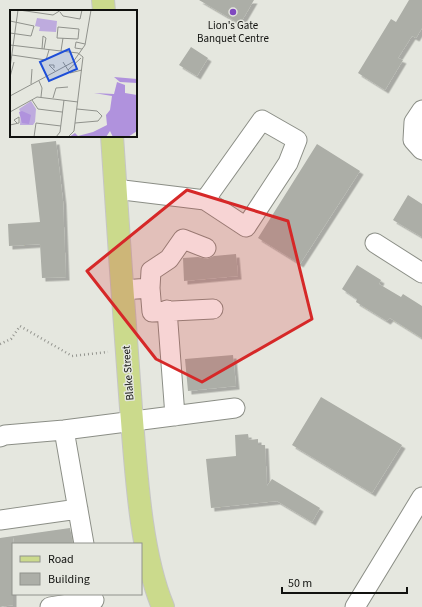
<svg xmlns="http://www.w3.org/2000/svg" width="422" height="607" font-family="'Source Sans 3',sans-serif">
<style>
.building{fill:#acaea7;filter:url(#shadow)}
.lines{fill:none;stroke-linecap:round;stroke-linejoin:round}
.minor-casing{stroke:#8b8e86;stroke-width:21}
.major-casing{stroke:#c6c6c5;stroke-width:24}
.path{stroke:#94958f;stroke-width:2.5;stroke-dasharray:1 3;stroke-linecap:butt}
.minor{stroke:#fff;stroke-width:19}
.major{stroke:#cbda8c;stroke-width:22}
.marked{fill:#d62828;fill-opacity:0.2;stroke:#d62828;stroke-width:3;stroke-linejoin:round}
.poi-dot{fill:#8049c0;stroke:#e5e7df;stroke-width:1.5}
.labels{text-anchor:middle;dominant-baseline:central;stroke-width:3;stroke-linejoin:round;paint-order:stroke}
.poi-label{font-size:11px;fill:#11120f;stroke:#e5e7df}
.street-label{font-size:11px;fill:#11120f;stroke:#e5e7df}
.inset-road{fill:none;stroke:#90928c;stroke-width:1}
.view{fill:#1d4ed8;fill-opacity:0.15;stroke:#1d4ed8;stroke-width:2}
.inset-edge{fill:none;stroke:#11120f;stroke-width:2}
</style>
<defs>
<filter id="shadow"><feDropShadow dx="3.5" dy="3.5" stdDeviation="0" flood-color="#0004"/></filter>
</defs>
<rect width="100%" height="100%" fill="#e5e7df"/>
<path class="building" d="M 199,0 L 254,0 L 240,24 Z
M 409,0 L 422,0 L 422,28 L 416,38 L 412,36 L 398,58 L 403,60 L 385,90 L 358,73 L 391,19 L 396,22 Z
M 191,47 L 208,58 L 197,76 L 179,65 Z
M 56,141 L 63,201 L 66,277 L 42,278 L 40,244 L 9,246 L 8,224 L 40,222 L 31,144 Z
M 317,144 L 360,171 L 300,264 L 258,238 Z
M 408,195 L 422,204 L 422,237 L 393,220 Z
M 236,254 L 238,276 L 184,281 L 183,258 L 198,257 L 207,259 L 214,256 Z
M 357,265 L 381,280 L 379,284 L 401,297 L 403,294 L 422,306 L 422,338 L 390,318 L 387,321 L 356,302 L 357,299 L 342,289 Z
M 233,355 L 236,386 L 188,391 L 185,359 Z
M 321,397 L 402,445 L 372,493 L 292,445 Z
M 248,434 L 249,440 L 258,439 L 258,445 L 265,445 L 267,486 L 272,479 L 320,508 L 312,522 L 277,501 L 211,508 L 206,459 L 236,456 L 235,435 Z
M 70,528 L 73,544 L 14,544 L 13,537 L 13,605 L 0,607 L 0,538 Z"/>
<g class="lines">
<g class="minor-casing">
<path id="minor" d="M 422,110 L 414,122 L 413,140 L 422,150
M 115,189 L 205,200 L 262,120 L 297,140 L 288,163 L 246,227 L 205,200
M 375,243 L 422,273
M 150,288 L 152,312 L 213,309
M 123,290 L 150,288 L 151,271 L 169,259 L 183,239 L 206,248
M 167,310 L 175,416
M 64,430 L 84,544
M 0,437 L 5,435 L 64,430 L 235,408
M 0,520 L 78,509
M 50,607 L 94,600
M 355,607 L 422,497"/>
</g>
<g class="major-casing">
<path id="major" d="M 103,0 L 104,11
M 112,136 C 118,227 124,317 131,408 C 136,468 140,552 163,607"/>
</g>
<path class="path" d="M 0,344 L 11,339 L 20,326 L 72,356 L 108,352"/>
<use href="#minor" class="minor"/>
<use href="#major" class="major"/>
</g>
<path class="marked" d="M 187,190 L 288,221 L 312,319 L 202,382 L 156,359 L 87,271 Z"/>
<circle class="poi-dot" cx="233" cy="12" r="4"/>
<g class="labels">
<g class="poi-label">
<text x="233" y="25">Lion's Gate<tspan x="233" dy="13">Banquet Centre</tspan></text>
</g>
<g class="street-label">
<text transform="translate(128 373) rotate(-94)">Blake Street</text>
</g>
</g>
<g transform="translate(10 10)">
<rect width="127" height="127" fill="#e5e7df"/>
<path d="M 27,8 L 47,11 L 46,22 L 29,21 L 30,17 L 25,16 ZM 21,91 L 26,99 L 25,112 L 23,115 L 10,115 L 11,103 L 9,99 Z" fill="#beabde"/>
<path d="M 104,67 L 127,69 L 127,73 L 110,72 ZM 107,72 L 115,75 L 115,83 L 127,85 L 127,121 L 118,127 L 103,127 L 100,121 L 96,127 L 59,127 L 65,123 L 68,126 L 83,122 L 97,115 L 96,105 L 100,100 L 102,86 L 84,83 L 104,84 ZM 12,101 L 21,105 L 19,114 L 12,113 L 9,102 Z" fill="#b092dd"/>
<path class="inset-road" d="M 9,0 L 43,5 L 51,0M 50,2 L 53,6 L 70,9 L 72,0M 0,11 L 24,16 L 21,26 L 0,23M 48,17 L 69,19 L 68,29 L 47,28 ZM 33,26 L 36,28 L 34,39M 0,35 L 68,43 L 73,47 L 64,121 L 58,127M 32,39 L 33,26M 72,39 L 65,38 L 66,32 L 75,34M 51,41 L 53,28M 2,45 L 36,50 L 39,40M 53,52 L 60,63 L 72,60M 0,58 L 8,0M 44,58 L 44,55 L 39,55 L 45,61M 58,60 L 71,48M 0,67 L 4,52M 29,71 L 32,78 L 31,87M 21,74 L 22,59M 0,86 L 63,52 L 75,35 L 81,0M 43,88 L 46,78 L 58,77M 22,90 L 28,99 L 52,102M 0,102 L 27,87 L 68,92M 65,113 L 88,111 L 92,106 L 87,101 L 67,99M 0,115 L 9,113 L 9,107 L 4,110 L 7,113M 24,127 L 26,113 L 51,116M 46,127 L 50,122 L 54,90"/>
<path class="view" d="M 59,39 L 67,59 L 39,71 L 30,52 Z"/>
<rect width="127" height="127" class="inset-edge"/>
</g>
<rect x="12" y="543" width="130" height="52" fill="#e5e7df" stroke="#90928c"/>
<rect x="20" y="556" width="20" height="6" fill="#cbda8c" stroke="#90928c"/>
<text x="48" y="563" font-size="12" fill="#11120f">Road</text>
<rect x="20" y="573" width="20" height="12" fill="#acaea7" stroke="#90928c"/>
<text x="48" y="583" font-size="12" fill="#11120f">Building</text>
<path d="M282 587v6h125v-6" fill="none" stroke="#11120f" stroke-width="2"/>
<text x="288" y="587" font-size="12" fill="#11120f" stroke="#e5e7df" stroke-width="3" paint-order="stroke">50 m</text>
</svg>
